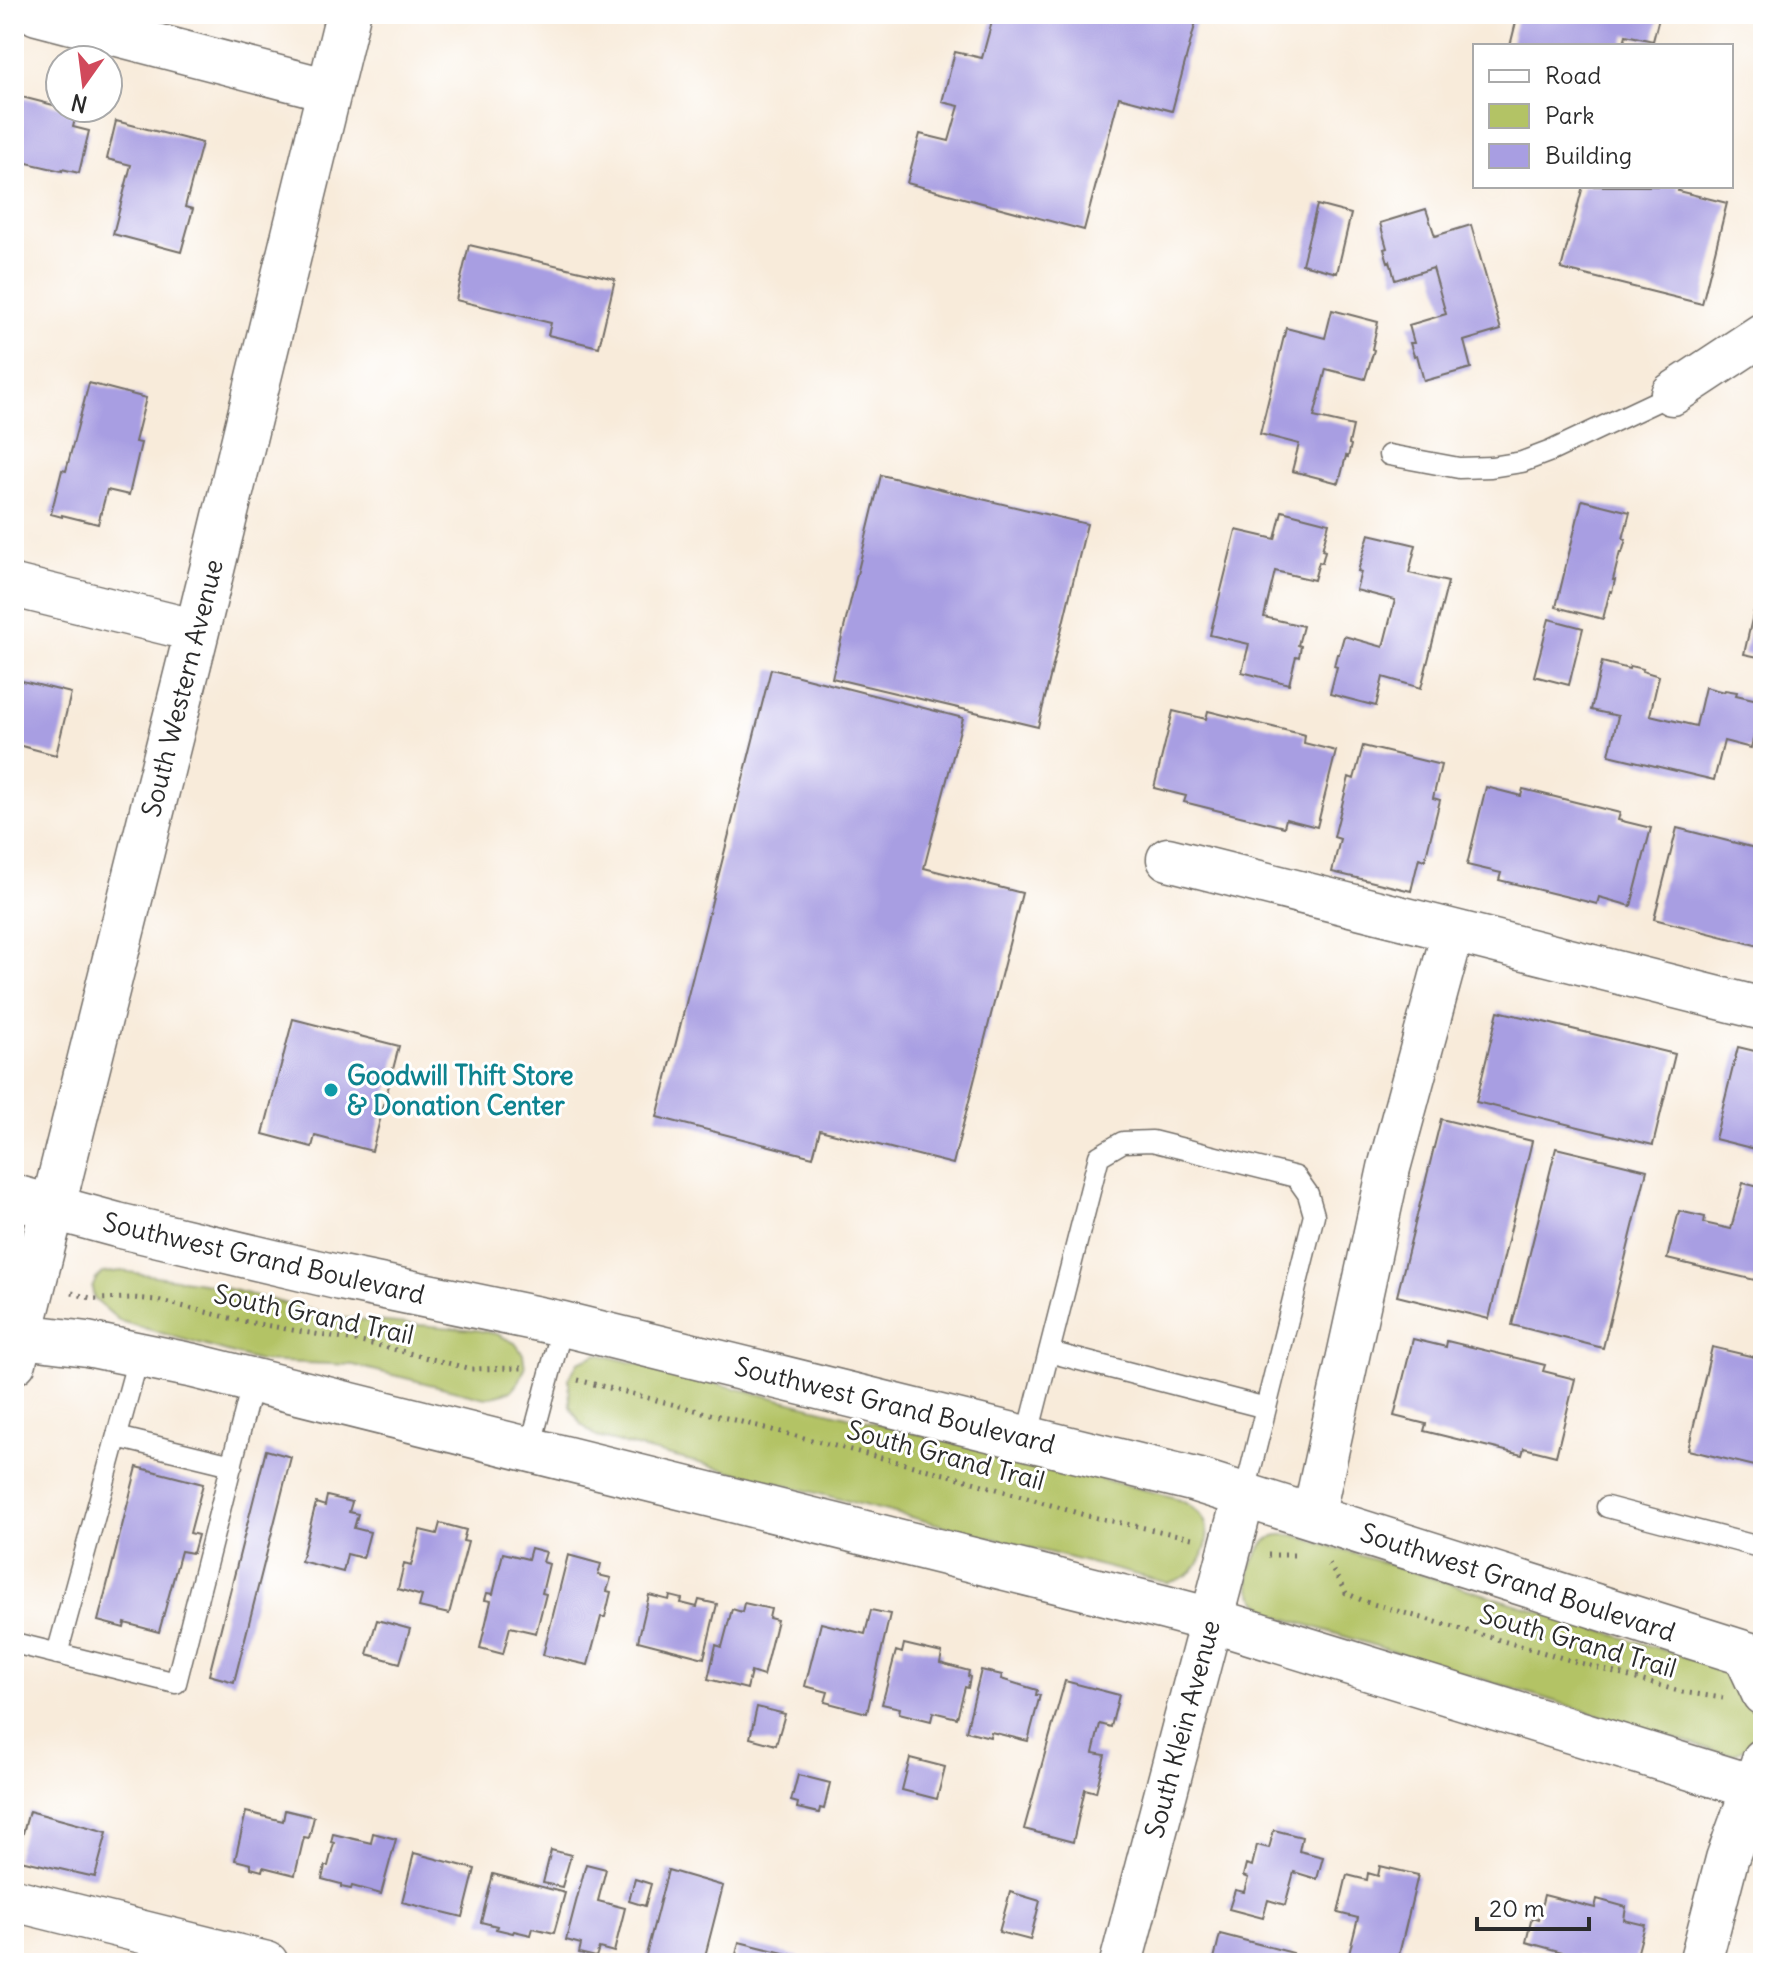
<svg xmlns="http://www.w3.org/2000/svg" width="1777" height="1977" font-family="Delius,sans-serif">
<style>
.green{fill:#b3c365;stroke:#6f7748;stroke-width:2}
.building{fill:#a89ee2}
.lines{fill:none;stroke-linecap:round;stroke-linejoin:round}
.lane-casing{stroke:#736e68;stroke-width:23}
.street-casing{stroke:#736e68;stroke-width:45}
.secondary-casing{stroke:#736e68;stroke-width:47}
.path{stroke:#736e68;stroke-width:5;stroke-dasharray:2 6;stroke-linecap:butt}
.lane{stroke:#fff;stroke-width:20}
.street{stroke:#fff;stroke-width:42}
.secondary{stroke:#fff;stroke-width:44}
.culture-dot{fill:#0f9aa8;stroke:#fff;stroke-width:3}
.labels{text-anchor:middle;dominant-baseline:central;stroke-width:6;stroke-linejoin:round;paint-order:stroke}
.street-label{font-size:26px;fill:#2b2b2b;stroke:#fff}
.culture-label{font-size:26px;font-weight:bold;fill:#0d838f;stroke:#fff;text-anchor:start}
</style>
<rect width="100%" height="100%" fill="#fff"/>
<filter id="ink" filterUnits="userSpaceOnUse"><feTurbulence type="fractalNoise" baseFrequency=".0125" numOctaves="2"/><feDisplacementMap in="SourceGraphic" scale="16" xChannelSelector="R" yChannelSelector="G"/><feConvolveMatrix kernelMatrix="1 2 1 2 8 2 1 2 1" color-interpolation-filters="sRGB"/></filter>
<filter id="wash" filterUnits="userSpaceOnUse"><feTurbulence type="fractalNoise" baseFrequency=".006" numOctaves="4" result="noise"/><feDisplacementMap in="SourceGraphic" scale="32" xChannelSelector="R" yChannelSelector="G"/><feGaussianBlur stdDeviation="1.8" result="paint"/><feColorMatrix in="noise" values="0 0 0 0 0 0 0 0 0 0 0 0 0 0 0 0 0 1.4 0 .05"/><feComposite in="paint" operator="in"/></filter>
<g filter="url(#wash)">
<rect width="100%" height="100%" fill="#f8ebda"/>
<path class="green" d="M 122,1271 L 209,1284 L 341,1318 L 476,1330 L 497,1334 L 515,1343 L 523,1354 L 525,1368 L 520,1380 L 511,1391 L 485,1398 L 353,1365 L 258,1361 L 120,1321 L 94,1299 L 92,1288 L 96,1279 L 103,1273 Z
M 598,1354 L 1173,1497 C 1183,1501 1192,1506 1200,1514 C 1215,1531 1205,1565 1186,1576 C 1181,1579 1174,1581 1168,1583 L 597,1437 L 581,1424 L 570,1406 L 569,1378 L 578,1362 Z
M 1294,1535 L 1724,1669 C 1747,1693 1760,1709 1752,1744 L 1734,1754 L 1715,1751 L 1272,1614 C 1249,1597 1242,1580 1257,1554 C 1261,1546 1266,1539 1275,1536 C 1280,1534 1288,1535 1294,1535 Z"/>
<g id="blocks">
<path class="building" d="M 994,14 L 1198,14 L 1172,111 L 1119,97 L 1084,230 L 907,183 L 920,134 L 949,141 L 959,106 L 942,102 L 955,52 L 982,58 Z
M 1518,14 L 1578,14 L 1598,19 L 1599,14 L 1660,14 L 1653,41 L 1626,35 L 1623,46 L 1510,46 Z
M 14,95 L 77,111 L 73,127 L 89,131 L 79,173 L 62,169 L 62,171 L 14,160 Z
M 116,121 L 202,143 L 185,207 L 193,209 L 181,252 L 113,234 L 131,165 L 107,159 Z
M 1583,186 L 1679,186 L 1678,191 L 1727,203 L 1702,304 L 1561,269 Z
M 1317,205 L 1351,214 L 1337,273 L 1302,264 Z
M 1426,209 L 1435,236 L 1471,225 L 1501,330 L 1464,341 L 1471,368 L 1424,381 L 1417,355 L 1414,356 L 1410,343 L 1414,343 L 1409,325 L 1446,314 L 1433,268 L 1395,280 L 1390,261 L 1388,262 L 1384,249 L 1387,248 L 1380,223 Z
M 469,245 L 615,279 L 599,347 L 548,335 L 551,323 L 456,300 Z
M 1332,310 L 1378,322 L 1372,349 L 1374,350 L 1365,379 L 1326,369 L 1314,417 L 1353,426 L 1349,444 L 1351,445 L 1348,457 L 1346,456 L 1339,483 L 1292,471 L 1299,444 L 1260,434 L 1286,328 L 1325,338 Z
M 89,383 L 146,398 L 135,442 L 141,443 L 129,495 L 107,490 L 98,524 L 62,515 L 62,517 L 51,514 L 62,470 L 66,471 Z
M 881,475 L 1087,524 L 1038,727 L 832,678 Z
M 1582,500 L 1630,512 L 1623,539 L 1626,539 L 1622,553 L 1620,552 L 1613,580 L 1615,580 L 1612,592 L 1610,591 L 1603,619 L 1556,607 Z
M 1282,511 L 1329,523 L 1322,550 L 1325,551 L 1322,563 L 1319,562 L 1314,580 L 1275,571 L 1264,617 L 1303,626 L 1298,645 L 1301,646 L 1299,657 L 1296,656 L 1289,684 L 1242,672 L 1249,644 L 1210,635 L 1236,530 L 1275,539 Z
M 1369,534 L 1416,545 L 1409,573 L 1448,582 L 1421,688 L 1383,677 L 1376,706 L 1330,694 L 1337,667 L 1334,666 L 1337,654 L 1339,654 L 1344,636 L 1383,647 L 1395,600 L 1356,590 L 1361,572 L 1358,571 Z
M 1755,606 L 1763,608 L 1763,658 L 1744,654 Z
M 1549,619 L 1583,628 L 1569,685 L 1534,676 Z
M 1602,662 L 1629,669 L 1630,666 L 1643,669 L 1642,671 L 1659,676 L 1650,715 L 1696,726 L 1705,687 L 1724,692 L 1725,690 L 1737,692 L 1736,695 L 1762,701 L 1751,748 L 1724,741 L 1714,780 L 1609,755 L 1618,716 L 1591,710 Z
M 771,669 L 963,718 L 924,868 L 1022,893 L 953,1164 L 820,1130 L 813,1157 L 657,1117 Z
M 14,671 L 20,672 L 18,680 L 71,693 L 56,755 L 14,744 Z
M 1173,711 L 1206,719 L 1208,711 L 1305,735 L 1304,743 L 1336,751 L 1317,827 L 1286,819 L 1284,827 L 1184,802 L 1186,796 L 1154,788 Z
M 1363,746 L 1441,765 L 1433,798 L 1440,800 L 1425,860 L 1419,858 L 1411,891 L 1332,872 L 1340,839 L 1334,837 L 1349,777 L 1354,779 Z
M 1486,787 L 1521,796 L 1523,789 L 1620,813 L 1618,820 L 1651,828 L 1631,906 L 1599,897 L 1597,904 L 1499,880 L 1501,873 L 1467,865 Z
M 1677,828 L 1763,850 L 1763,947 L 1654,919 Z
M 1498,1011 L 1675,1054 L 1653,1145 L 1476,1102 Z
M 293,1019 L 399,1046 L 372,1151 L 315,1136 L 312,1147 L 263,1134 Z
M 1738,1047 L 1763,1053 L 1763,1151 L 1715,1139 Z
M 1441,1119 L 1532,1141 L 1489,1319 L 1397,1296 Z
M 1556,1148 L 1647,1170 L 1603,1348 L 1512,1325 Z
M 1743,1183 L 1763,1188 L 1763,1282 L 1667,1259 L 1679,1211 L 1705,1217 L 1704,1223 L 1731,1229 Z
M 1413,1339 L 1446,1347 L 1447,1341 L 1545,1365 L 1543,1371 L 1575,1379 L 1556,1456 L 1524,1448 L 1522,1455 L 1424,1431 L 1426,1424 L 1394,1416 Z
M 1712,1347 L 1763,1359 L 1763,1468 L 1688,1450 Z
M 266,1450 L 291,1457 L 234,1682 L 209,1675 Z
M 137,1467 L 203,1484 L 190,1533 L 198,1535 L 193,1553 L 181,1551 L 159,1632 L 125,1623 L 124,1628 L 98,1621 Z
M 327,1496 L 352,1502 L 349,1512 L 358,1514 L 354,1528 L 370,1532 L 363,1558 L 347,1554 L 343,1572 L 301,1561 L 316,1503 L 325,1506 Z
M 440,1523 L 466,1530 L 463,1541 L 468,1542 L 449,1614 L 419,1607 L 422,1596 L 398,1589 L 404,1564 L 411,1566 L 420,1530 L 437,1534 Z
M 531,1548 L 546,1552 L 543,1562 L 549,1564 L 542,1593 L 546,1594 L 536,1633 L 510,1627 L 503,1654 L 480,1648 L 491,1601 L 485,1600 L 487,1593 L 493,1594 L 503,1553 L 528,1559 Z
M 568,1555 L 601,1564 L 598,1575 L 611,1578 L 607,1591 L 611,1592 L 605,1617 L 601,1617 L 588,1665 L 543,1655 Z
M 649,1595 L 669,1600 L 670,1596 L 682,1599 L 681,1603 L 697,1607 L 699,1600 L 717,1604 L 704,1658 L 638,1641 Z
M 744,1603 L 771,1609 L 769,1618 L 777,1620 L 763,1676 L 751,1672 L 747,1689 L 708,1679 L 716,1645 L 722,1647 L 732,1609 L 742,1612 Z
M 871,1610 L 890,1614 L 867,1713 L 825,1702 L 828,1692 L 805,1686 L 821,1623 L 865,1634 Z
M 377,1620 L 410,1629 L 400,1663 L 367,1654 Z
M 904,1644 L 942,1653 L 940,1663 L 969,1671 L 968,1676 L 970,1677 L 968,1688 L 965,1687 L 957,1718 L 933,1712 L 931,1721 L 899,1713 L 900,1708 L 882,1704 L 896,1651 L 902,1653 Z
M 981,1670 L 1002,1675 L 1001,1679 L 1037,1690 L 1036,1695 L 1040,1695 L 1028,1741 L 991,1732 L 990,1737 L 966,1731 Z
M 1065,1681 L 1119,1695 L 1111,1727 L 1100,1724 L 1093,1753 L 1105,1755 L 1096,1792 L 1085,1789 L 1073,1842 L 1024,1829 Z
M 757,1707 L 785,1714 L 776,1745 L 750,1738 Z
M 910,1758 L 945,1767 L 937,1799 L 902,1790 Z
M 798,1775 L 830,1783 L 824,1809 L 820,1808 L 819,1813 L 797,1808 L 798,1803 L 791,1801 Z
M 285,1810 L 314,1817 L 309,1838 L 304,1837 L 295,1875 L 263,1867 L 262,1871 L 251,1868 L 251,1864 L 235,1860 L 246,1812 L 283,1821 Z
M 29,1811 L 107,1832 L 95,1877 L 16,1859 Z
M 1274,1830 L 1302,1837 L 1299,1851 L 1323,1857 L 1317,1879 L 1294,1872 L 1285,1905 L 1268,1900 L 1263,1918 L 1229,1909 L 1235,1890 L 1244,1892 L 1248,1878 L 1243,1876 L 1246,1864 L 1252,1866 L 1257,1845 L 1269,1848 Z
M 373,1833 L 396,1839 L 381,1894 L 352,1886 L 351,1889 L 341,1887 L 341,1884 L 322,1879 L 325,1866 L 328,1866 L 334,1843 L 331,1842 L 333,1834 L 371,1843 Z
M 551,1850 L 571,1855 L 562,1887 L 543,1883 Z
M 414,1853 L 475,1869 L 463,1917 L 402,1902 Z
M 586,1864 L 606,1869 L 598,1901 L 625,1908 L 614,1952 L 599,1948 L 596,1957 L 579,1953 L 581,1944 L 566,1940 Z
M 1380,1866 L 1418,1875 L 1397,1963 L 1372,1963 L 1348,1958 L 1358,1918 L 1338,1913 L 1347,1875 L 1367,1880 L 1368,1873 L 1378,1876 Z
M 668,1870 L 723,1886 L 704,1960 L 713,1963 L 644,1963 Z
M 493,1874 L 565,1893 L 554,1933 L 533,1928 L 531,1935 L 514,1931 L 513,1933 L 496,1929 L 497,1926 L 481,1922 Z
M 635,1879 L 651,1884 L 645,1906 L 629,1901 Z
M 1010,1892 L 1040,1901 L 1030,1940 L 999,1932 Z
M 1544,1895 L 1595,1908 L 1597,1899 L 1626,1907 L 1624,1920 L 1645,1925 L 1635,1963 L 1609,1963 L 1577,1955 L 1575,1961 L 1560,1957 L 1562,1952 L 1526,1942 L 1532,1917 L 1538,1919 Z
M 1220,1934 L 1293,1953 L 1290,1963 L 1213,1963 Z
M 739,1942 L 800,1957 L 798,1963 L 734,1963 Z
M 827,1955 L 847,1960 L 846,1963 L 822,1963 L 823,1959 L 826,1959 Z"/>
</g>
</g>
<g filter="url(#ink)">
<use href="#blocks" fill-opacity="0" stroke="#736e68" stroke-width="2"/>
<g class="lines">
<g class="lane-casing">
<path id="lane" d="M 1389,455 L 1459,468 L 1491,467 L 1522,462 L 1551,451 L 1672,394
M 1049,1352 L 1266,1408
M 117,1437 L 232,1465
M 1027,1438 L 1099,1156 L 1123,1142 L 1152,1141 L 1296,1177 L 1308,1194 L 1314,1215 L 1244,1496
M 530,1448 L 563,1324
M 1607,1507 L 1763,1548
M 14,1643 L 176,1683 L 253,1380
M 57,1654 L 139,1355"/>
</g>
<g class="street-casing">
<path id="street" d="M 37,14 L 329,90
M 1672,394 L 1763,334
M 14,586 L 197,631
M 1168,859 L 1763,1009
M 1313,1517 L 1389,1168 L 1453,932
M 1744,1653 L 1763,1694
M 14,1900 L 267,1963
M 1121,1963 L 1244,1496
M 1700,1963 L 1727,1859 L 1763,1760"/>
</g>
<g class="secondary-casing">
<path id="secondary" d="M 14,1197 L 117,1225 L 341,1278 L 563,1324 L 1196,1480 L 1763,1659
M 14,1335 L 87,1344 L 194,1366 L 1166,1608 L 1211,1620 L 1763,1790
M 14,1362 L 197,631 L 348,14"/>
</g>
<path class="path" d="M 72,1293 L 94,1299 L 133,1298 L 157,1300 L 242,1321 L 377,1345 L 471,1369 L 522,1368
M 578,1380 L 956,1477 L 1088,1516 L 1192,1538
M 1268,1555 L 1294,1555
M 1329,1564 L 1346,1593 L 1366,1602 L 1682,1692 L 1723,1698"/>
<use href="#lane" class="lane"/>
<use href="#street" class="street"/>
<use href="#secondary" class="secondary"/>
</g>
</g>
<circle class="culture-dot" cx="331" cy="1090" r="8"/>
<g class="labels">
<g class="street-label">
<text transform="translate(182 688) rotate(-76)">South Western Avenue</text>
<text transform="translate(264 1258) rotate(13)">Southwest Grand Boulevard</text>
<text transform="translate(314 1314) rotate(12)">South Grand Trail</text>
<text transform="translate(895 1405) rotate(14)">Southwest Grand Boulevard</text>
<text transform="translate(946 1455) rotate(15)">South Grand Trail</text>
<text transform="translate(1518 1582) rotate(18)">Southwest Grand Boulevard</text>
<text transform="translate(1578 1641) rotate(16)">South Grand Trail</text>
<text transform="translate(1182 1729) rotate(-75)">South Klein Avenue</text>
</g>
<g class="culture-label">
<text x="347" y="1075">Goodwill Thift Store<tspan x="347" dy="30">&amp; Donation Center</tspan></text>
</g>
</g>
<rect width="1777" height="1977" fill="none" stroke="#fff" stroke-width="48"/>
<rect x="1473" y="44" width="260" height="144" fill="#ffffff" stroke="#aaaaaa" stroke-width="2"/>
<rect x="1489" y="70" width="40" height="12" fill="#ffffff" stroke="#aaaaaa" stroke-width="2"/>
<text x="1545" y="84" font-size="24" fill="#2b2b2b">Road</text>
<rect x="1489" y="104" width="40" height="24" fill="#b3c365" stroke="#aaaaaa" stroke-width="2"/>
<text x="1545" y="124" font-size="24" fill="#2b2b2b">Park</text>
<rect x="1489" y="144" width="40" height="24" fill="#a89ee2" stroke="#aaaaaa" stroke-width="2"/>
<text x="1545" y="164" font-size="24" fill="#2b2b2b">Building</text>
<g transform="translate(84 84) rotate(194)"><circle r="38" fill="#ffffff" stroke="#aaaaaa" stroke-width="2"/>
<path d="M0-6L14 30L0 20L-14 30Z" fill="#d1495b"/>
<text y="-12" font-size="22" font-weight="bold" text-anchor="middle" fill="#2b2b2b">N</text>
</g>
<path d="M1477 1917v12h112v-12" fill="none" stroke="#2b2b2b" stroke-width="4"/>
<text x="1489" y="1917" font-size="24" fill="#2b2b2b" stroke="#ffffff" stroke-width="6" paint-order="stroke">20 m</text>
</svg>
